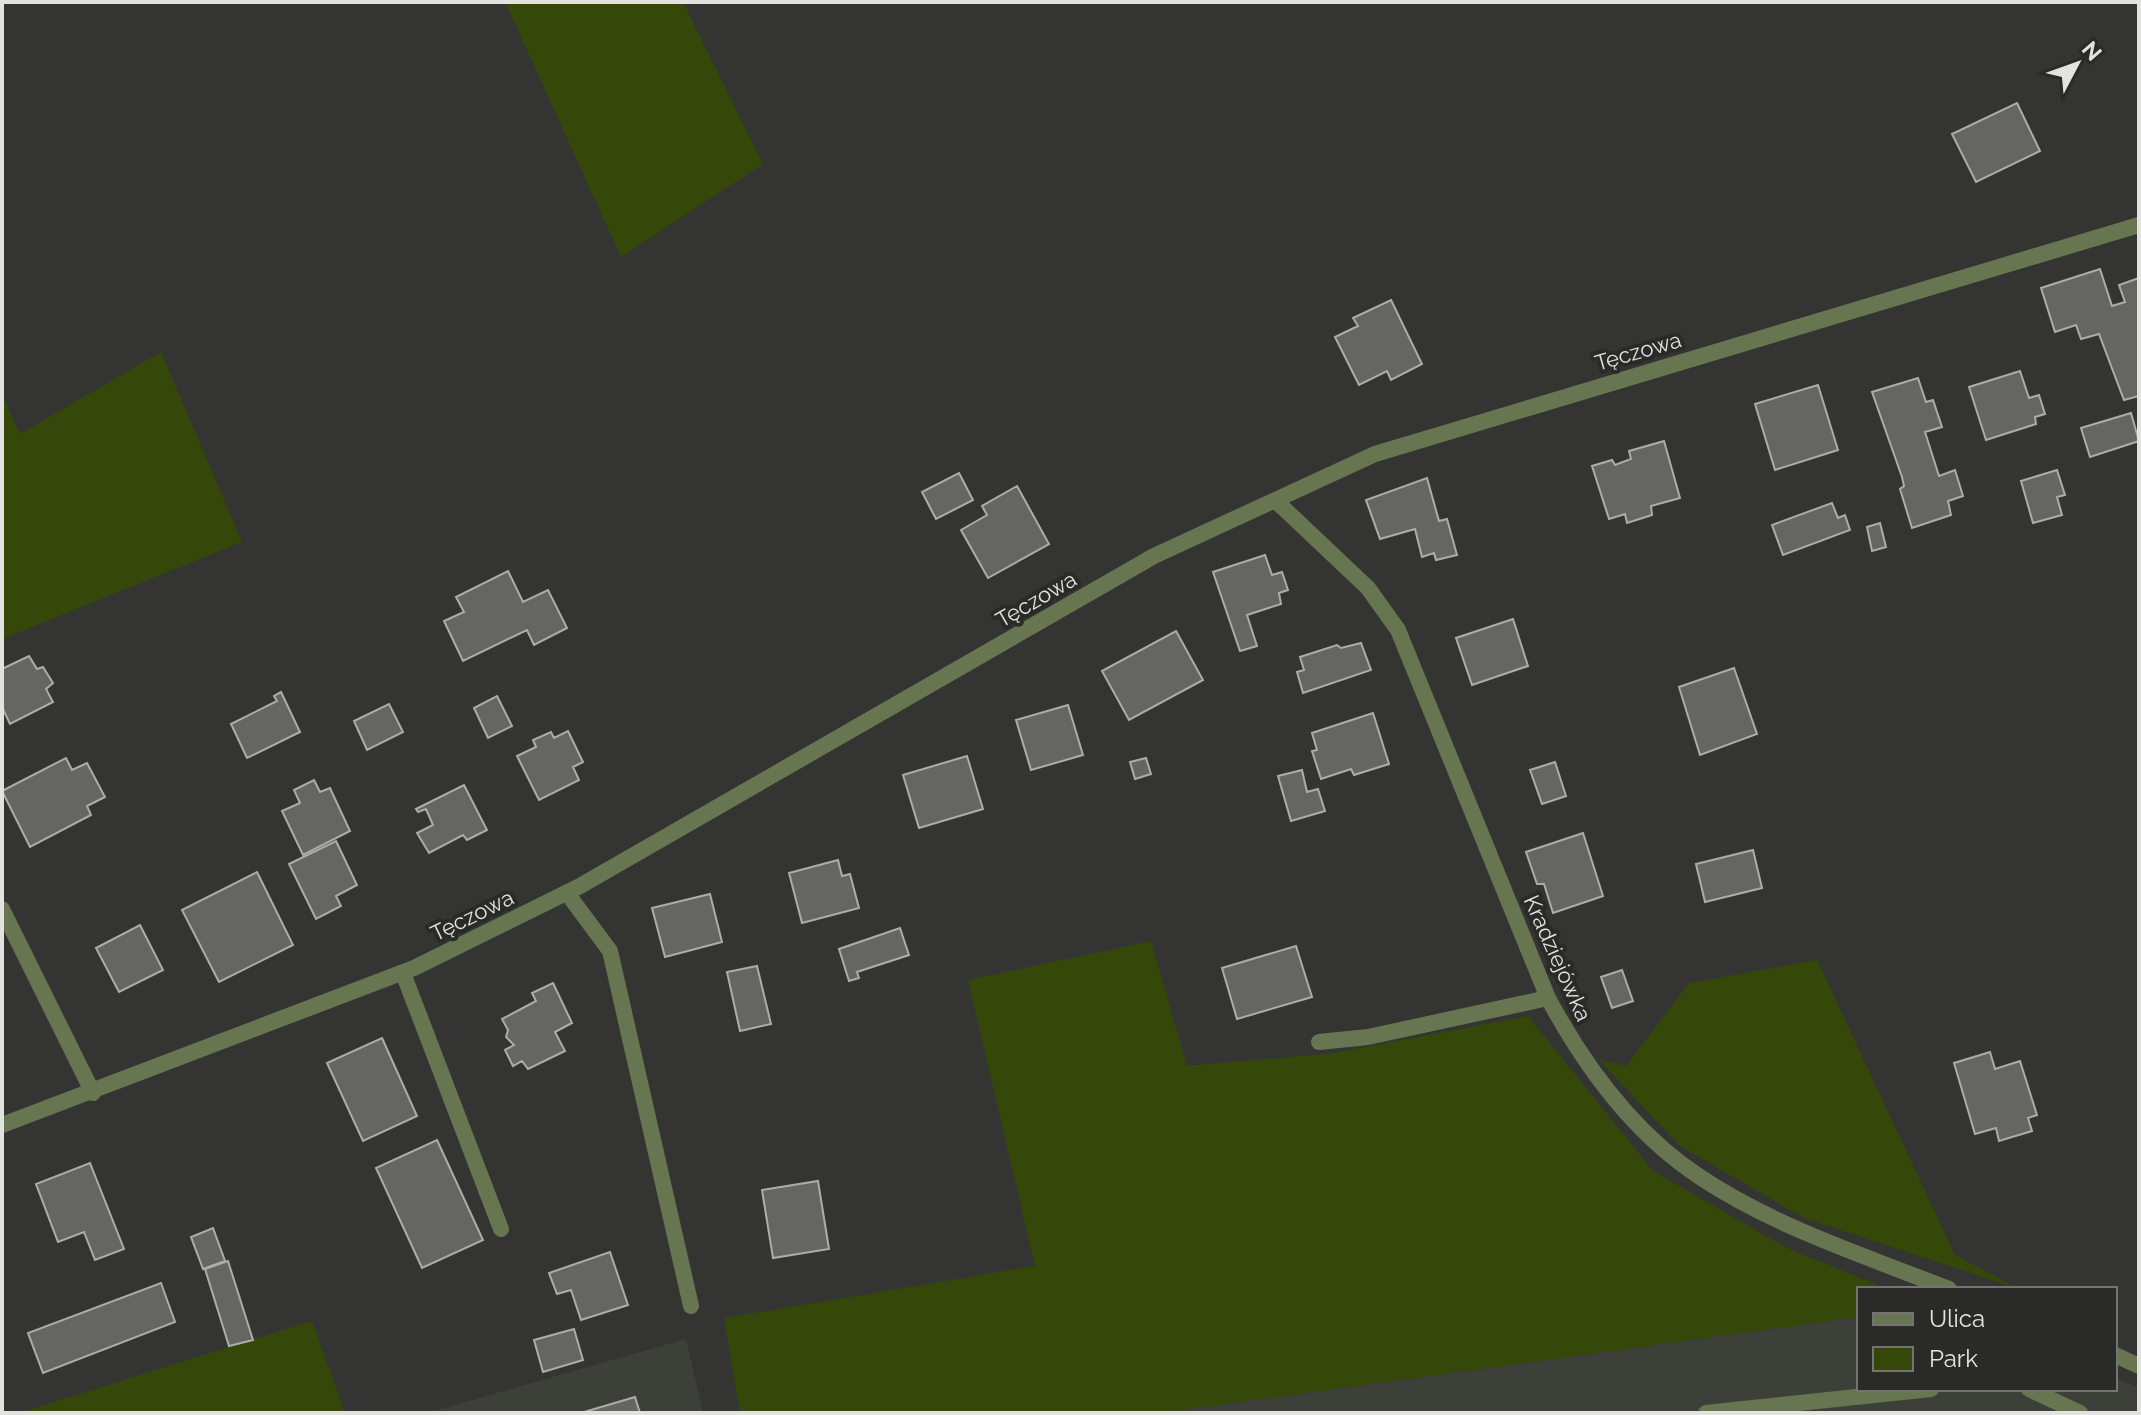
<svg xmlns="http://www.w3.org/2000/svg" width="2141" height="1415" font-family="Raleway,sans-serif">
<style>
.built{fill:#3c4038}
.green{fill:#354809}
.building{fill:#656664;stroke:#acadaa;stroke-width:2}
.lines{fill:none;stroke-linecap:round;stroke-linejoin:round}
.lane{stroke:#677650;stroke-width:16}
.street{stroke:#677650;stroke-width:16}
.labels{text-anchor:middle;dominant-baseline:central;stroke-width:8;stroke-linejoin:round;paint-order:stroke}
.street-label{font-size:22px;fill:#e2e3e1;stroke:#2a2b29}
</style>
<rect width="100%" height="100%" fill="#343533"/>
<path class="built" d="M 1859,1317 L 1859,1389 L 2115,1389 L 2115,1378 L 2139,1388 L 2139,1413 L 1160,1413 Z
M 686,1339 L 703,1413 L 427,1413 Z"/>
<path class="green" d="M 505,2 L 683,2 L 763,164 L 621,257 Z
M 161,352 L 242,542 L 2,639 L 2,395 L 20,434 Z
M 1151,941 L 1187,1066 L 1334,1053 L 1528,1016 L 1653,1171 L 1787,1248 L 1887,1289 L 1859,1289 L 1859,1317 L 1160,1413 L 740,1413 L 724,1318 L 1035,1266 L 968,980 Z
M 1817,960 L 1955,1255 L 2019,1289 L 1804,1218 L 1680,1146 L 1599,1060 L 1626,1066 L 1689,983 Z
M 312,1321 L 345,1413 L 19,1413 Z"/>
<path class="building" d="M 2017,103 L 2040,151 L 1976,182 L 1952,134 Z
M 2100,269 L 2112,306 L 2125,302 L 2119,285 L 2139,278 L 2139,396 L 2124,400 L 2099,334 L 2081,339 L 2076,325 L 2055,332 L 2041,288 Z
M 1391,300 L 1422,364 L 1391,380 L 1387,371 L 1359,385 L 1335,337 L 1358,326 L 1353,318 Z
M 2020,371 L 2029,398 L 2039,395 L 2045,414 L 2035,417 L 2036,424 L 1986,440 L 1969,387 Z
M 1918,378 L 1926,402 L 1933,400 L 1942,427 L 1925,432 L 1939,476 L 1955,470 L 1963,496 L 1948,501 L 1951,515 L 1912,528 L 1900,489 L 1904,486 L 1902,477 L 1872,392 Z
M 1818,385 L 1838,450 L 1775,470 L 1755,404 Z
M 2131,413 L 2139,441 L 2090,457 L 2081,428 Z
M 1664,441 L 1680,498 L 1651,506 L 1652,515 L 1627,523 L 1625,514 L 1609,519 L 1592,466 L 1612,460 L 1615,465 L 1631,459 L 1629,451 Z
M 2057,470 L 2065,495 L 2057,497 L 2062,515 L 2033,523 L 2021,481 Z
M 959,473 L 973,500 L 936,519 L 922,492 Z
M 1427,478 L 1439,521 L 1447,519 L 1457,555 L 1436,560 L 1434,553 L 1422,557 L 1415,529 L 1380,539 L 1366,500 Z
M 1017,486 L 1049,544 L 988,578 L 961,530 L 987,515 L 982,506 Z
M 1832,503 L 1838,518 L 1845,515 L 1850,530 L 1783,555 L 1772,525 Z
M 1880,523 L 1886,547 L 1872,551 L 1867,527 Z
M 1265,555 L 1272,575 L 1282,572 L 1288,590 L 1279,593 L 1281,604 L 1247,615 L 1257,646 L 1240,651 L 1213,572 Z
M 508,571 L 523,602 L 548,590 L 567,628 L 534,645 L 527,630 L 463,661 L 444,621 L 464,612 L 456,597 Z
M 1513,619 L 1528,666 L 1472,685 L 1456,638 Z
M 1176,631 L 1203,680 L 1129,720 L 1102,671 Z
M 1361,643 L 1371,670 L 1303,693 L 1297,672 L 1304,670 L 1300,657 L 1337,645 L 1341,648 Z
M 29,656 L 37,669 L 43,667 L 53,683 L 46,689 L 53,702 L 10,724 L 2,707 L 2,669 Z
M 1734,668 L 1757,734 L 1700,755 L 1679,687 Z
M 281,692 L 300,732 L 247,758 L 231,724 L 277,701 L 274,696 Z
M 497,696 L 512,726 L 488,738 L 474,708 Z
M 389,704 L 403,732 L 367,750 L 354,721 Z
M 1068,705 L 1083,755 L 1031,770 L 1016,720 Z
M 1373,713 L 1389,764 L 1354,775 L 1351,769 L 1321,779 L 1312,751 L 1317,750 L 1312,733 Z
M 568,731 L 583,762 L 573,767 L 579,780 L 539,800 L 517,756 L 536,747 L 533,740 L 551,732 L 554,738 Z
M 967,756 L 983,809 L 919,828 L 903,775 Z
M 66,758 L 72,770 L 87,763 L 105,797 L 87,806 L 91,815 L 30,847 L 2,791 Z
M 1146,758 L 1151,774 L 1135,779 L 1130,762 Z
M 1555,762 L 1566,796 L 1542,804 L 1530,770 Z
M 1302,770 L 1307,792 L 1318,789 L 1325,811 L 1291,821 L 1278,776 Z
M 314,780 L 320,792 L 330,788 L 350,831 L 303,855 L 282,811 L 300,803 L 294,790 Z
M 464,785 L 487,830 L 467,840 L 463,835 L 429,853 L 417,833 L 433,825 L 426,809 L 418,812 L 416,809 Z
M 1583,833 L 1603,896 L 1553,913 L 1544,884 L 1537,884 L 1526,852 Z
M 336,841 L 357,885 L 336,896 L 341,906 L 316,919 L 289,864 Z
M 1753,850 L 1762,888 L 1705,902 L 1696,864 Z
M 838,860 L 842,876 L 850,874 L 859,908 L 802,923 L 789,873 Z
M 257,872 L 293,945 L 219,982 L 182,910 Z
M 710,894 L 722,942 L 665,957 L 652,908 Z
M 140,925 L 163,970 L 119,992 L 96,948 Z
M 900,928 L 909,955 L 857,972 L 859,978 L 849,981 L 839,949 Z
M 1296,946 L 1312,997 L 1237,1019 L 1222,968 Z
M 757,966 L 771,1024 L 740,1031 L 727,972 Z
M 1622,970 L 1633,1001 L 1612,1008 L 1601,977 Z
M 553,983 L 572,1023 L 555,1032 L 565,1051 L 528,1069 L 522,1061 L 513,1066 L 505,1050 L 514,1045 L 506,1037 L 508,1030 L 502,1019 L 536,1001 L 532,993 Z
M 382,1038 L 417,1116 L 363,1141 L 327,1063 Z
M 1990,1052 L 1995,1069 L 2020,1061 L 2037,1115 L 2028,1118 L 2032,1131 L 1999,1141 L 1996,1128 L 1975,1134 L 1954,1063 Z
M 437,1140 L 483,1240 L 422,1268 L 376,1168 Z
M 90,1163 L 124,1249 L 95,1260 L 84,1232 L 58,1242 L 36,1184 Z
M 818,1181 L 829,1249 L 773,1258 L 762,1190 Z
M 213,1228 L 225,1261 L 203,1269 L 191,1237 Z
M 610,1252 L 628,1305 L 581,1320 L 571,1290 L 557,1294 L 549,1273 Z
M 228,1261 L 253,1340 L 229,1346 L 205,1269 Z
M 161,1283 L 175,1322 L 43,1373 L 28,1333 Z
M 574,1329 L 583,1360 L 543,1372 L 534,1340 Z
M 635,1397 L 640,1413 L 584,1413 L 584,1412 Z"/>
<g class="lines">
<path class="lane" d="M 567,893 L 610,951 L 691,1306
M 2,909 L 93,1093
M 403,973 L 501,1229
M 1319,1042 L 1368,1037 L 1548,998
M 2029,1389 L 2080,1413
M 1706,1413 L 1931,1389"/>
<path class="street" d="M 1276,501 L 1368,588 L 1398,630 L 1548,998 C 1585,1067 1633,1133 1700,1177 C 1775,1227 1865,1256 1949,1289
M 2,1125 L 414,968 L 580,886 L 1154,556 L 1375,454 L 2139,225
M 2115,1355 L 2139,1366"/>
</g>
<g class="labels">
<g class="street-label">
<text transform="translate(1638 351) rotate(-16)">Tęczowa</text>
<text transform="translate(1036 599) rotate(-30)">Tęczowa</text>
<text transform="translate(472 915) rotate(-26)">Tęczowa</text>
<text transform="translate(1558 958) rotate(66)">Kradziejówka</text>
</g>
</g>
<rect width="2141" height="1415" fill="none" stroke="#e2e3e1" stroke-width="8"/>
<rect x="1857" y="1287" width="260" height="104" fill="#2a2b29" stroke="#747573" stroke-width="2"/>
<rect x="1873" y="1313" width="40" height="12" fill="#677650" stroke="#747573" stroke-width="2"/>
<text x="1929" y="1327" font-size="24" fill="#e2e3e1">Ulica</text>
<rect x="1873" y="1347" width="40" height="24" fill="#354809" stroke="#747573" stroke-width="2"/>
<text x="1929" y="1367" font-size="24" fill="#e2e3e1">Park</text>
<g transform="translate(2077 64) rotate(49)" stroke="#2a2b29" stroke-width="6" paint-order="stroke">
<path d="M0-6L14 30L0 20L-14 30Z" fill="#e2e3e1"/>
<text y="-12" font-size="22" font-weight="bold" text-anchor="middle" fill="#e2e3e1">N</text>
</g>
</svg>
